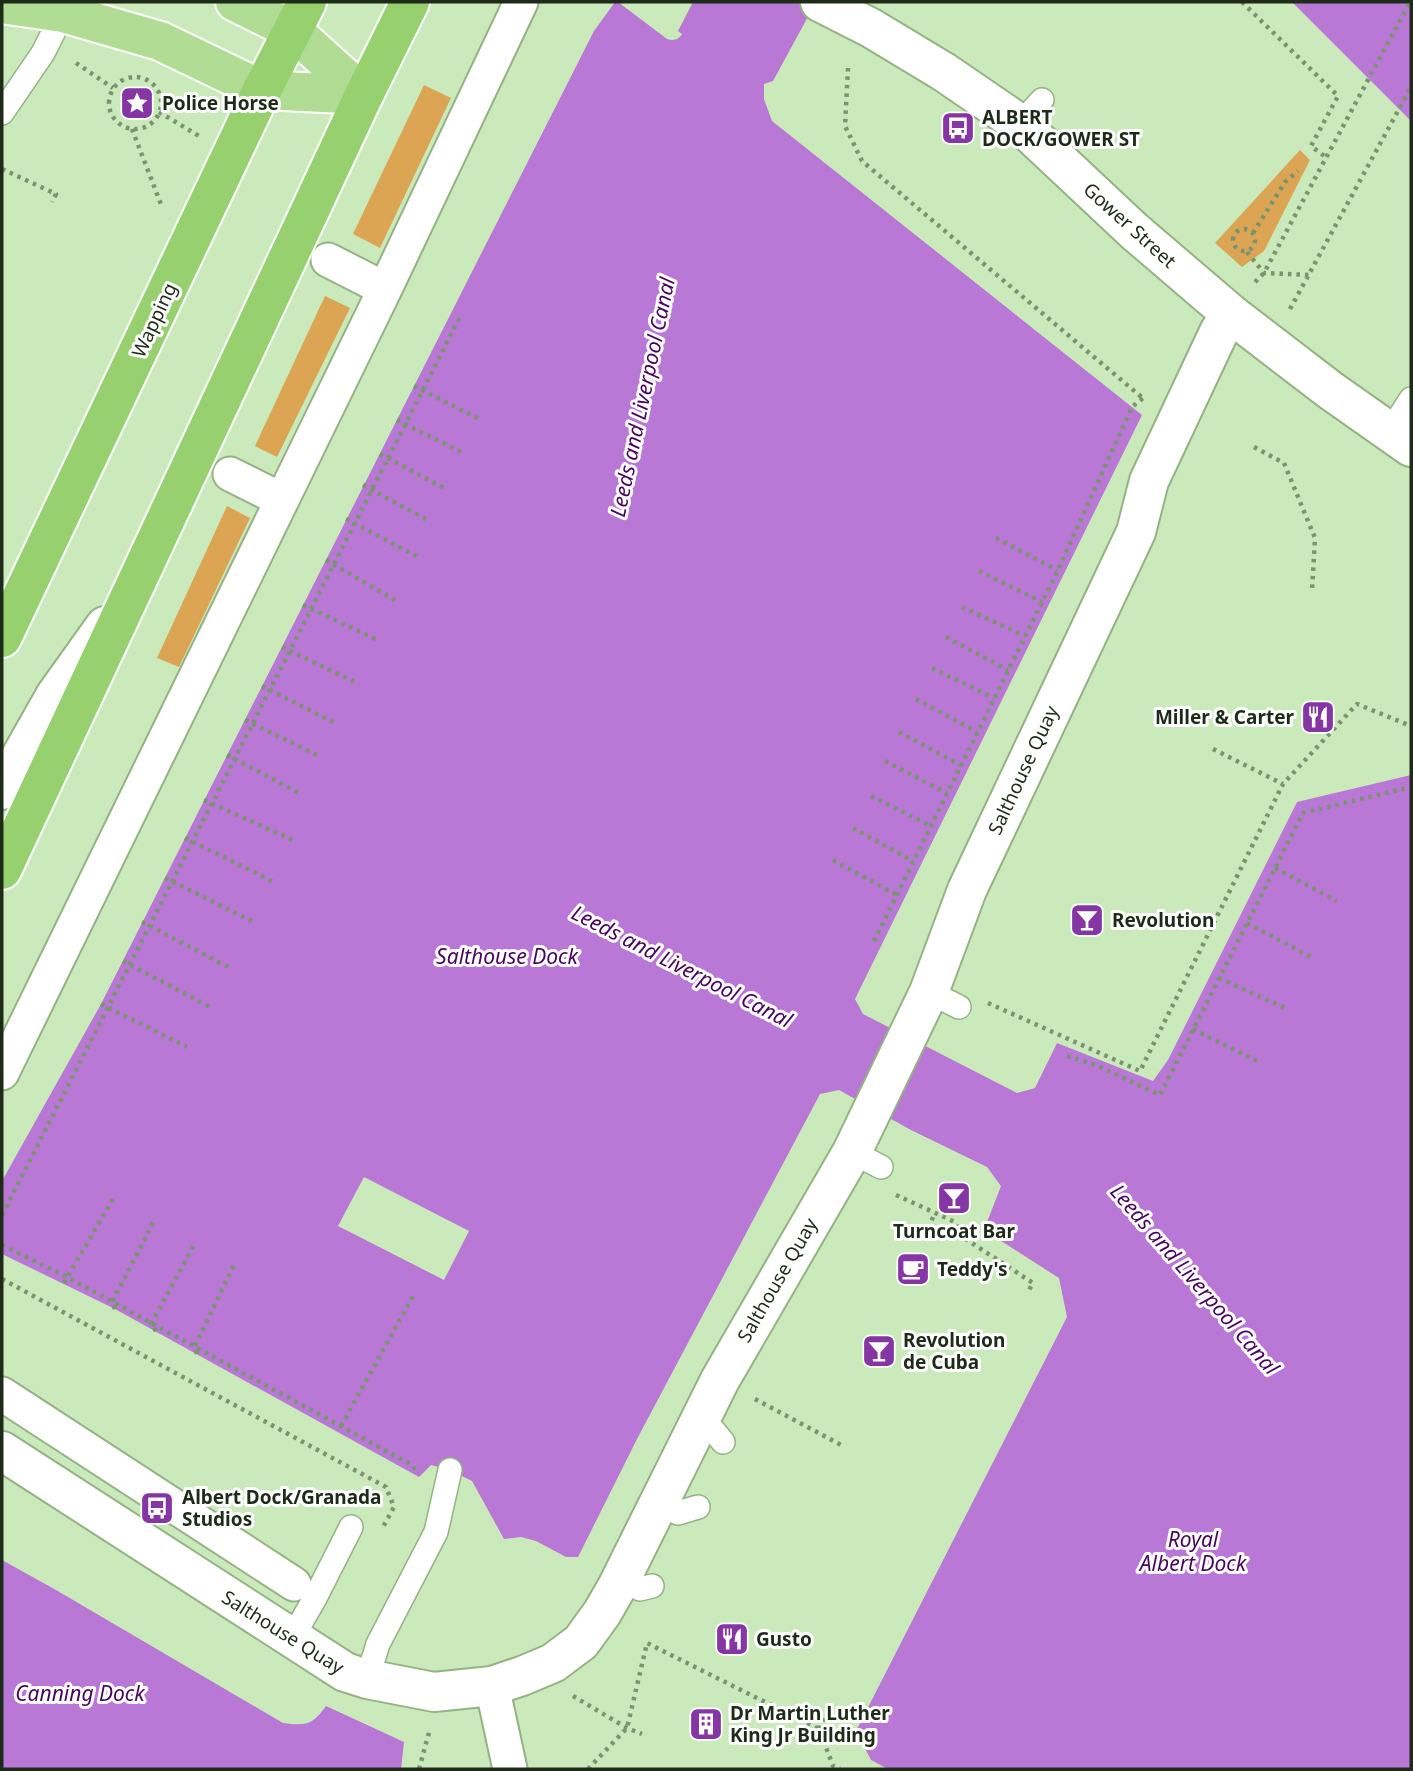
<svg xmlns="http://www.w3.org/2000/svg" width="1413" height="1771" font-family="'Noto Sans',sans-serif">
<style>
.green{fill:#dca553}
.water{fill:#b977d6}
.pier{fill:#cbeabb}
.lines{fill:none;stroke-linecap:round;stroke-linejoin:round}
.service-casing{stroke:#94b284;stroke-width:26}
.pedestrian-casing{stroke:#94b284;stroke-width:37}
.minor-casing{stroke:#94b284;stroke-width:42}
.primary-casing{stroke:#fff;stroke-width:42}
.trunk-casing{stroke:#fff;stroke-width:42}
.path{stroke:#7c9371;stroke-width:4.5;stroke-dasharray:3.5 5;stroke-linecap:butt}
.service{stroke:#fff;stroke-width:23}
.pedestrian{stroke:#fff;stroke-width:33}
.minor{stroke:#fff;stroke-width:38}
.primary{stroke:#b0dc93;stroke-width:38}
.trunk{stroke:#96d06f;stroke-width:38}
.labels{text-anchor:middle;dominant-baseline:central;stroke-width:6;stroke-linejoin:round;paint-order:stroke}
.poi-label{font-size:19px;font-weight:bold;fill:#1f2b19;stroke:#fff;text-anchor:start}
.street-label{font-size:19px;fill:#1f2b19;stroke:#fff}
.water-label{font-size:21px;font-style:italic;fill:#49045f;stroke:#fff}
</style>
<rect width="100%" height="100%" fill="#cbeabb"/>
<path class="green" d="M 424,85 L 451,98 L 380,248 L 353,234 Z
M 1300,150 L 1310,160 L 1264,251 L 1242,267 L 1215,243 Z
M 325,296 L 350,308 L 277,457 L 255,446 Z
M 227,506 L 250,518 L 179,667 L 157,658 Z"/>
<path class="water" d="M 615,2 L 618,2 L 667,39 C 674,41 678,40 682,34 L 678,31 L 693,2 L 816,2 L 773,81 L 764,84 L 764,99 L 772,121 L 1142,415 L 855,999 L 863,1014 L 1017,1093 L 1035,1088 L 1057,1043 L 1153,1081 L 1168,1060 L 1297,802 L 1411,775 L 1411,1769 L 888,1769 L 871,1760 L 856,1731 L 1067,1317 L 1059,1278 L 984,1230 L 1001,1186 L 987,1167 L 911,1130 L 839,1090 L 820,1094 L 637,1439 L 578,1557 L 566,1557 L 536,1541 L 521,1537 L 504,1539 L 472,1481 L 450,1470 L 431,1465 L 419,1477 L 115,1309 L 2,1254 L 2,1181 L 101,1004 L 594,31 Z
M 1292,2 L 1411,2 L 1411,121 Z
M 2,1560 L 56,1590 L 283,1723 C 305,1726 313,1725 326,1706 L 404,1742 L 401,1769 L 2,1769 Z"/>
<path class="pier" d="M 364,1177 L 469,1231 L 444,1280 L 338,1226 Z"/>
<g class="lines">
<g class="service-casing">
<path id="service" d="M 2,113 L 43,53 L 63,13
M 1020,124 L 1042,100
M 1389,433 L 1411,399
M 929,992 L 959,1007
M 852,1152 L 881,1167
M 698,1424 L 714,1431 L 723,1442
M 658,1503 L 678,1513 L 698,1507
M 621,1579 L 640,1589 L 652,1586
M 292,1638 L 315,1598 L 351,1527
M 367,1679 L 378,1644 L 436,1532 L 450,1470"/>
</g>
<g class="pedestrian-casing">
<path id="pedestrian" d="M 328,260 L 385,289 L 521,2
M 230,474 L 282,500 L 385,289
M 2,1073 L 282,500
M 2,1394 L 294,1584
M 492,1686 L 510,1769"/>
</g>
<g class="minor-casing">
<path id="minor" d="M 820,2 L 871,28 L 944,72 L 1020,124 L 1134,231 L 1231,314 L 1330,390 L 1411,447
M 2,790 L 55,696 L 105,626
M 2,1451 L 345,1672 L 367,1679 L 434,1692 L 492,1686 L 522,1676 L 553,1663 L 581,1642 L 602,1613 L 617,1587 L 720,1380 L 852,1152 L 929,992 L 967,890 L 1136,532 L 1149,481 L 1219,332 L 1231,314"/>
</g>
<g class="primary-casing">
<path id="primary" d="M 235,2 L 292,30 L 364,95
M 2,4 L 63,13 L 160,41 L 262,90 L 364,95"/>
</g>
<g class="trunk-casing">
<path id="trunk" d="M 2,638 L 262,90 L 307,2
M 2,870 L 364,95 L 410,2"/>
</g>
<path class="path" d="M 1242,2 L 1338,96 L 1311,146 L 1327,158
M 76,63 L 113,88
M 848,68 L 845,126 L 862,161 L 1145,400
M109 103a26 26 0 1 1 52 0a26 26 0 1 1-52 0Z
M 159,112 L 199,136
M 132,129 L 162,207
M 2,169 L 56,194 L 52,202
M1233 240a11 11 0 1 1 22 0a11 11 0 1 1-22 0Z
M 1253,233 L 1285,182 L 1298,171
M 1247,252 L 1264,273 L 1309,275
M 1255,282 L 1264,273 L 1410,2
M 1290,309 L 1411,87
M 414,386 L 479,419
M 397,420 L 461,452
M 1254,447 L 1284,463 L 1315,538 L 1312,591
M 380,454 L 444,488
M 363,485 L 427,520
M 346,519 L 420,558
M 996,538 L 1057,570
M 326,560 L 398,602
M 979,571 L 1042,602
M 303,605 L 377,640
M 962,607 L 1025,636
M 946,637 L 1008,670
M 282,647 L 359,684
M 932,668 L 994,698
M 262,686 L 335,723
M 916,699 L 977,732
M 245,720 L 317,755
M 899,732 L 961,765
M 1213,749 L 1283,784
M 227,755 L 299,793
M 885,761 L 947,793
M 871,796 L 931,826
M 204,800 L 295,841
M 853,828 L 913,861
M 185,838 L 274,882
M 833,860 L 897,895
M 1275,868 L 1337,901
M 165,878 L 254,922
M 142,922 L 230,968
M 1247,923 L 1311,957
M 874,941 L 1058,570 L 1132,407 L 1143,398
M 123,961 L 212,1008
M 1219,978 L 1285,1008
M 988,1003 L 1140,1071 L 1283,784 L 1357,704 L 1411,726
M 101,1004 L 187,1047
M 1193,1029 L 1259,1062
M 1067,1056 L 1098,1066 L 1160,1095 L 1303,813 L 1411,787
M 896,1195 L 955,1222 L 961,1236 L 1033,1283 L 1029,1290
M 2,1215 L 460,317
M 928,1228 L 935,1213
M 2,1245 L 69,1278 L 412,1465 L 417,1473
M 2,1279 L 386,1487 L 394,1507 L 383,1527
M 64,1283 L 113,1199
M 115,1309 L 112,1302 L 154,1221
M 156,1331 L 151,1324 L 195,1243
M 197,1354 L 195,1346 L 234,1265
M 755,1399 L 843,1446
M 341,1426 L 413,1296
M 573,1696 L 627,1728 L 642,1734
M 819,1729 L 824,1718
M 419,1769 L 430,1729
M 588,1769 L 627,1728 L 647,1643 L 819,1729 L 833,1766 L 840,1769"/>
<use href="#service" class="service"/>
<use href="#pedestrian" class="pedestrian"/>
<use href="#minor" class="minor"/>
<use href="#primary" class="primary"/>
<use href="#trunk" class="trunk"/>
</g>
<defs>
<g id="sight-square" transform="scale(1.75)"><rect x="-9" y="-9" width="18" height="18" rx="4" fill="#8535a4" stroke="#fff"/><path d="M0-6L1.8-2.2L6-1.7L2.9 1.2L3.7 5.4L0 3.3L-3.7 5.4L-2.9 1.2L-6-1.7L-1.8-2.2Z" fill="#fff"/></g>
<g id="bus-square" transform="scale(1.75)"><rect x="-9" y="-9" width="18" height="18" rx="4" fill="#8535a4" stroke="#fff"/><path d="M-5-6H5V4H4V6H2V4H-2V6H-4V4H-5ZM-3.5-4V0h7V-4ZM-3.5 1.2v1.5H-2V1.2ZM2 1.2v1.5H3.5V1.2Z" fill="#fff"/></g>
<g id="restaurant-square" transform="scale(1.75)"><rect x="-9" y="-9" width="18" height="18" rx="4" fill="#8535a4" stroke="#fff"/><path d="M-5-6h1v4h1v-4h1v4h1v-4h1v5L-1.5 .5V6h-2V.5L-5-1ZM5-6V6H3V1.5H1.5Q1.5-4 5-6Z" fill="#fff"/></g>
<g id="bar-square" transform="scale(1.75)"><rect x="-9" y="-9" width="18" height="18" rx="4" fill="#8535a4" stroke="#fff"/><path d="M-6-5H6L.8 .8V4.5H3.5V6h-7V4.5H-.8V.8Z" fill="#fff"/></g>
<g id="cafe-square" transform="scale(1.75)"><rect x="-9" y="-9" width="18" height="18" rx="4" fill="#8535a4" stroke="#fff"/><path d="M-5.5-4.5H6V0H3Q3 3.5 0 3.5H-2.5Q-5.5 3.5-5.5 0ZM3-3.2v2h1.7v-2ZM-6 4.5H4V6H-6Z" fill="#fff"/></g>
<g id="building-square" transform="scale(1.75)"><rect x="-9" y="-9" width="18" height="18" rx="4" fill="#8535a4" stroke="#fff"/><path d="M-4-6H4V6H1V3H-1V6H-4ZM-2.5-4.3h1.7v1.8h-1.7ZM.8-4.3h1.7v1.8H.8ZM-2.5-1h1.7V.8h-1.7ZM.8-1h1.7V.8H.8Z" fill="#fff"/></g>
</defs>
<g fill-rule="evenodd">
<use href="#sight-square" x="137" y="103"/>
<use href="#bus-square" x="958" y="128"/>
<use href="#restaurant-square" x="1318" y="717"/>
<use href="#bar-square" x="1087" y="920"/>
<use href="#bar-square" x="954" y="1198"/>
<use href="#cafe-square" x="913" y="1269"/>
<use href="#bar-square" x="879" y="1351"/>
<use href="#bus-square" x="157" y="1508"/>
<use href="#restaurant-square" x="732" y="1639"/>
<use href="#building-square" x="706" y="1724"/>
</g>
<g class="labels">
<g class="poi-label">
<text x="162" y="103">Police Horse</text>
<text x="982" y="117">ALBERT<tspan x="982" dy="22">DOCK/GOWER ST</tspan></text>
<text x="1294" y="717" text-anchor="end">Miller &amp; Carter</text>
<text x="1112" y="920">Revolution</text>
<text x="954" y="1231" text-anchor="middle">Turncoat Bar</text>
<text x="937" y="1269">Teddy's</text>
<text x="903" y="1340">Revolution<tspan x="903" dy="22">de Cuba</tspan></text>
<text x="182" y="1497">Albert Dock/Granada<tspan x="182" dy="22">Studios</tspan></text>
<text x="756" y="1639">Gusto</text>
<text x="730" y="1713">Dr Martin Luther<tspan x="730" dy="22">King Jr Building</tspan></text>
</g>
<g class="street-label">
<text transform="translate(1130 225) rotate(42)">Gower Street</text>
<text transform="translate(154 320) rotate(-65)">Wapping</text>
<text transform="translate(1023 770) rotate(-65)">Salthouse Quay</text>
<text transform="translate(777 1280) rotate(-60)">Salthouse Quay</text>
<text transform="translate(283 1632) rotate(32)">Salthouse Quay</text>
</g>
<g class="water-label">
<text transform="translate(642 397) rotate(-78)">Leeds and Liverpool Canal</text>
<text x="507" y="956">Salthouse Dock</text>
<text transform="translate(682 966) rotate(27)">Leeds and Liverpool Canal</text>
<text transform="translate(1195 1279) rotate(49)">Leeds and Liverpool Canal</text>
<text x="1193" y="1539">Royal<tspan x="1193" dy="24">Albert Dock</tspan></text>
<text x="80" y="1693">Canning Dock</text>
</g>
</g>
<rect width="1413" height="1771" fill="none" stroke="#1f2b19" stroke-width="7"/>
</svg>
